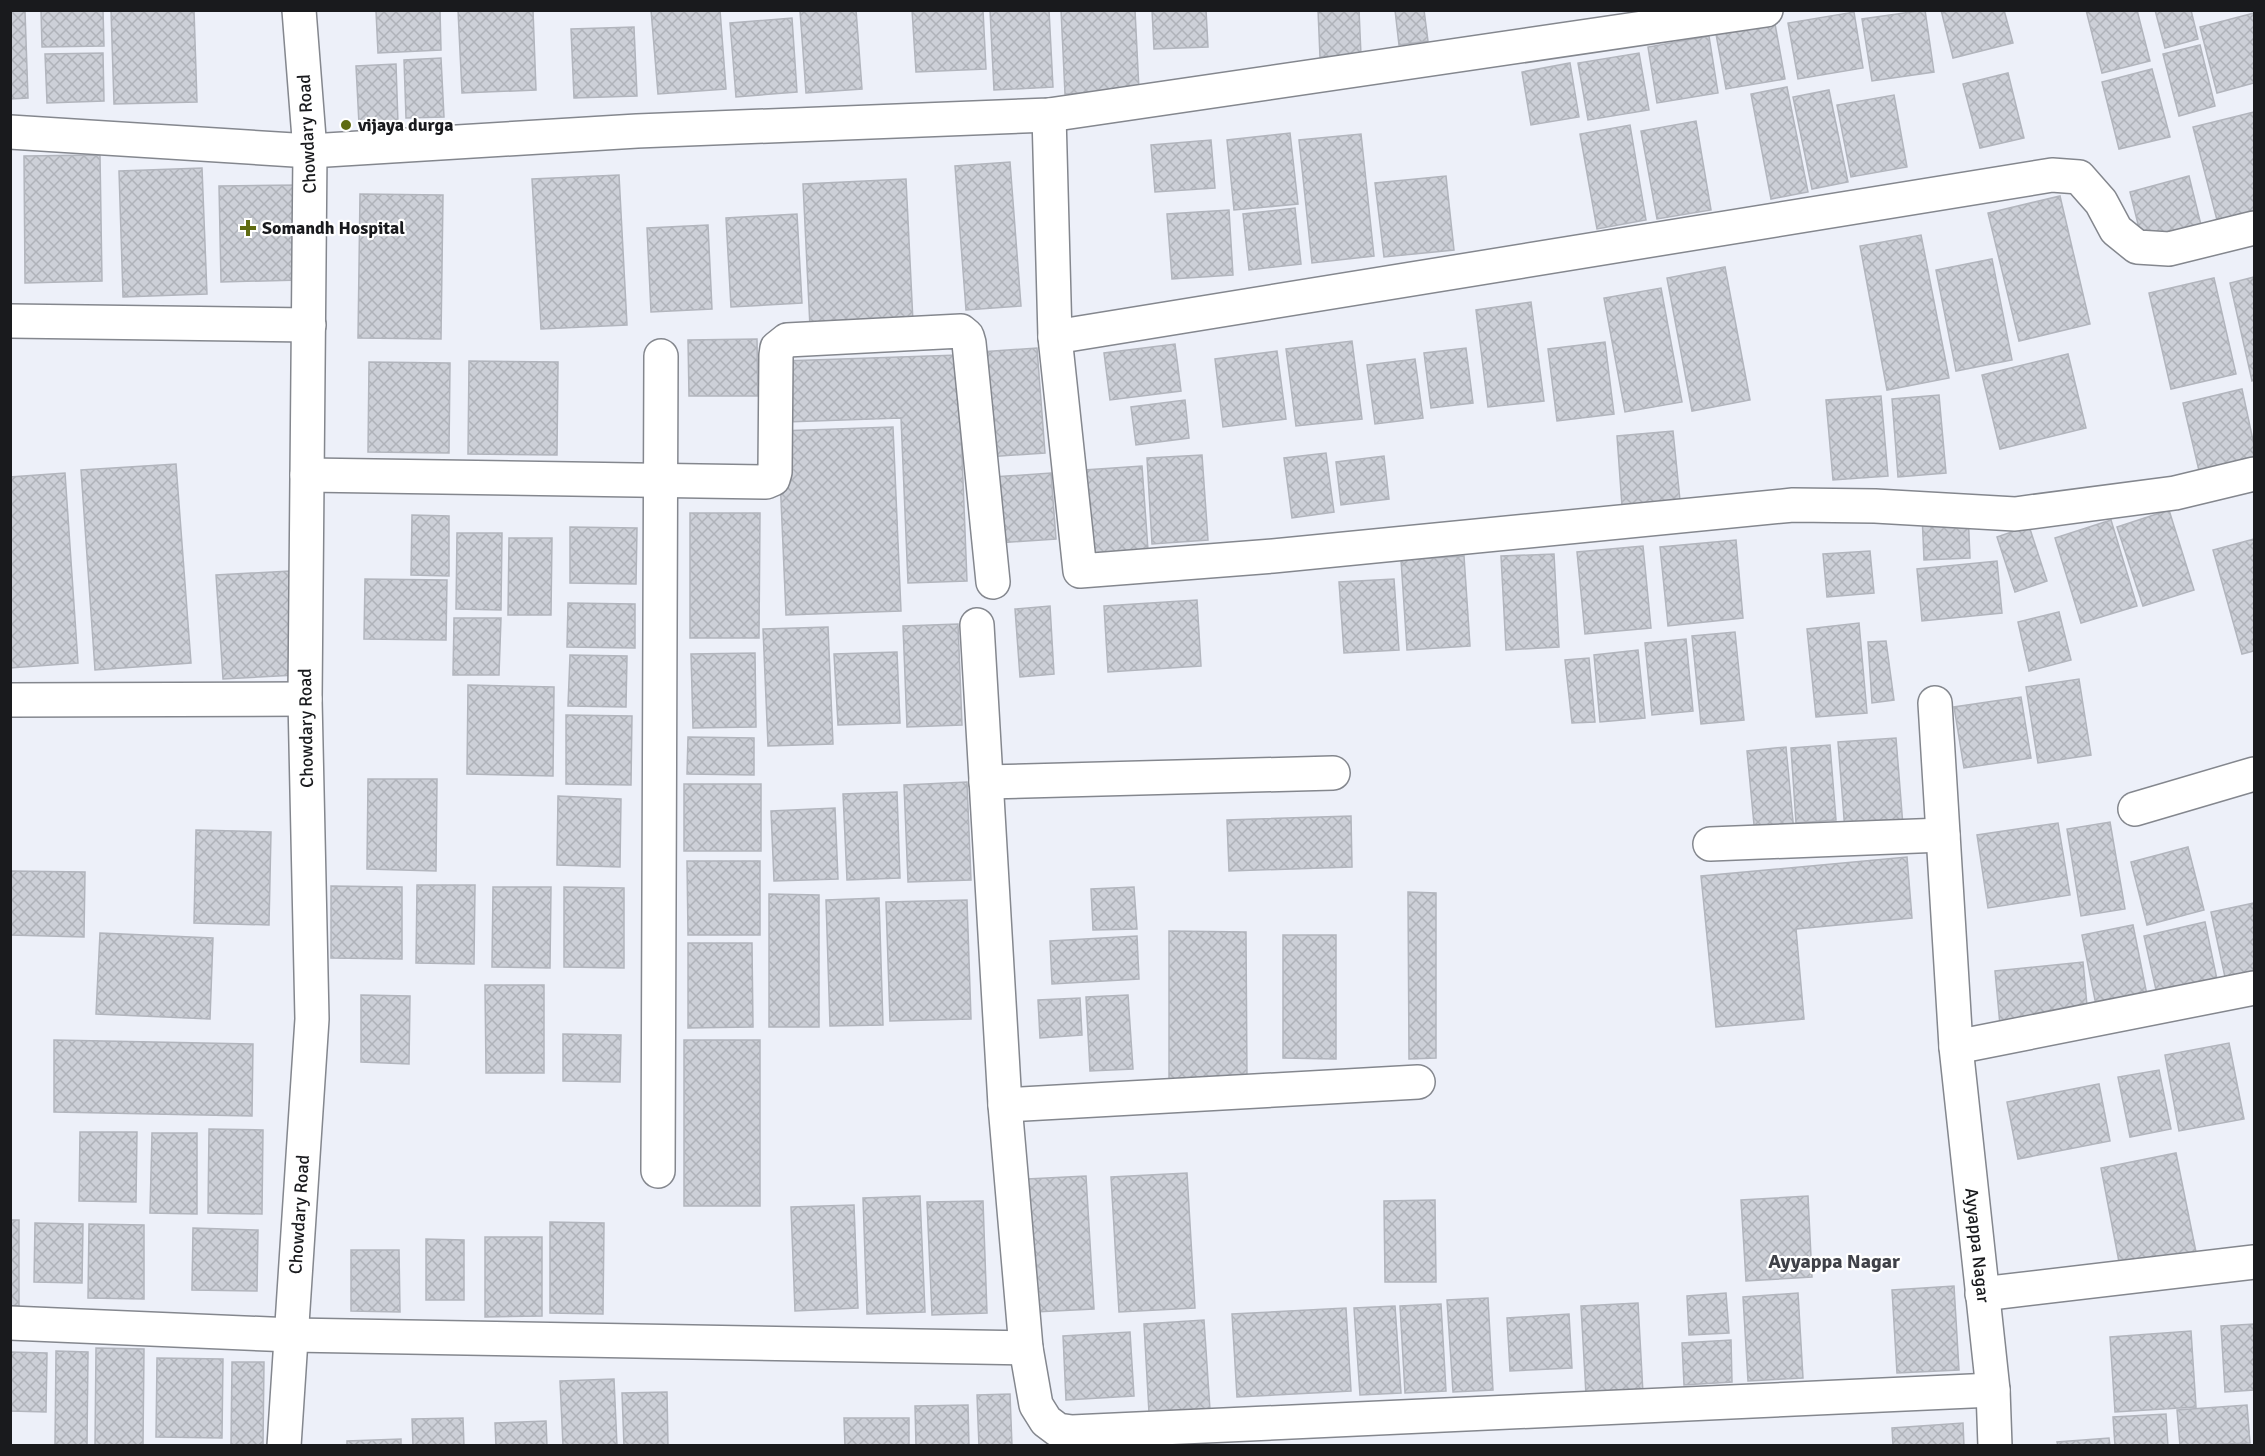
<svg xmlns="http://www.w3.org/2000/svg" width="2265" height="1456" font-family="Signika,sans-serif">
<style>
.building{fill:url(#building-cross-hatch);stroke:#b2b5bd;stroke-width:1.5}
.lines{fill:none;stroke-linecap:round;stroke-linejoin:round}
.minor-casing{stroke:#84878e;stroke-width:36}
.tertiary-casing{stroke:#84878e;stroke-width:36}
.minor{stroke:#fff;stroke-width:33}
.tertiary{stroke:#fff;stroke-width:33}
.poi-dot{fill:#5f6b12;stroke:#fff;stroke-width:2}
.labels{text-anchor:middle;dominant-baseline:central;stroke-width:4.5;stroke-linejoin:round;paint-order:stroke}
.poi-label{font-size:18px;font-weight:bold;fill:#191a1d;stroke:#fff;text-anchor:start}
.street-label{font-size:18px;fill:#191a1d;stroke:#fff}
.neighbourhood-label{font-size:20px;font-weight:bold;fill:#3f4148;stroke:#fff}
</style>
<defs>
<pattern id="building-cross-hatch" width="8" height="8" patternUnits="userSpaceOnUse" patternTransform="scale(1.5)"><rect width="8" height="8" fill="#cdd0d8"/><path d="M0 0l8 8M0 8l8-8" fill="none" stroke="#afb2b9"/></pattern>
</defs>
<rect width="100%" height="100%" fill="#edf0f9"/>
<path class="building" d="M 41,10 L 103,10 L 104,46 L 42,47 Z
M 111,10 L 194,10 L 197,102 L 114,104 Z
M 440,10 L 441,50 L 378,53 L 376,11 Z
M 458,10 L 533,10 L 536,90 L 462,93 Z
M 651,10 L 720,10 L 726,89 L 658,94 Z
M 856,10 L 862,89 L 806,93 L 800,11 Z
M 912,10 L 983,10 L 986,69 L 916,72 Z
M 990,10 L 1049,10 L 1053,87 L 994,90 Z
M 1061,10 L 1135,10 L 1139,90 L 1065,94 Z
M 1152,10 L 1206,10 L 1208,47 L 1154,49 Z
M 1318,10 L 1359,10 L 1361,55 L 1320,57 Z
M 1395,10 L 1424,10 L 1428,41 L 1399,45 Z
M 1925,10 L 1934,72 L 1872,81 L 1862,19 Z
M 1941,10 L 2004,10 L 2013,43 L 1953,58 Z
M 2086,10 L 2137,10 L 2150,61 L 2102,73 Z
M 2155,10 L 2191,10 L 2198,39 L 2165,48 Z
M 10,11 L 25,11 L 28,98 L 10,99 Z
M 1854,12 L 1863,68 L 1798,79 L 1788,23 Z
M 2254,13 L 2254,83 L 2217,93 L 2200,27 Z
M 792,18 L 797,92 L 736,97 L 730,23 Z
M 1775,24 L 1785,79 L 1726,89 L 1716,34 Z
M 634,27 L 637,96 L 574,98 L 571,29 Z
M 1709,36 L 1718,93 L 1657,103 L 1648,47 Z
M 2200,45 L 2215,106 L 2179,116 L 2163,54 Z
M 103,53 L 104,101 L 47,103 L 45,54 Z
M 1639,53 L 1649,110 L 1588,120 L 1578,63 Z
M 441,58 L 444,117 L 406,118 L 404,60 Z
M 1570,63 L 1579,117 L 1531,125 L 1522,72 Z
M 396,64 L 398,123 L 359,124 L 356,66 Z
M 2152,69 L 2170,137 L 2119,149 L 2102,82 Z
M 2008,73 L 2024,138 L 1980,148 L 1963,84 Z
M 1787,87 L 1808,192 L 1771,199 L 1751,94 Z
M 1829,90 L 1848,182 L 1812,189 L 1793,97 Z
M 1894,95 L 1907,167 L 1851,177 L 1837,105 Z
M 2254,112 L 2254,215 L 2218,224 L 2193,127 Z
M 1696,121 L 1711,210 L 1657,219 L 1641,131 Z
M 1630,125 L 1646,220 L 1597,229 L 1580,134 Z
M 1290,133 L 1298,204 L 1234,210 L 1227,140 Z
M 1361,134 L 1374,256 L 1312,263 L 1299,140 Z
M 1211,140 L 1215,188 L 1155,192 L 1151,145 Z
M 100,155 L 102,281 L 25,283 L 24,156 Z
M 1010,162 L 1021,306 L 966,310 L 955,166 Z
M 202,168 L 207,294 L 123,297 L 119,171 Z
M 619,175 L 627,325 L 541,329 L 532,179 Z
M 1446,176 L 1454,250 L 1384,257 L 1375,183 Z
M 2189,176 L 2201,225 L 2142,240 L 2130,192 Z
M 906,179 L 913,322 L 810,327 L 803,184 Z
M 298,185 L 300,280 L 221,282 L 219,186 Z
M 360,194 L 443,195 L 441,339 L 358,338 Z
M 2060,196 L 2090,324 L 2019,341 L 1988,213 Z
M 1295,208 L 1301,264 L 1249,270 L 1243,214 Z
M 1229,210 L 1233,275 L 1172,279 L 1167,214 Z
M 797,214 L 802,303 L 731,307 L 726,218 Z
M 708,225 L 712,309 L 651,312 L 647,228 Z
M 1921,235 L 1949,378 L 1887,390 L 1860,246 Z
M 1992,259 L 2012,360 L 1956,371 L 1936,270 Z
M 1725,267 L 1750,400 L 1692,411 L 1667,278 Z
M 2254,277 L 2254,380 L 2252,381 L 2230,283 Z
M 2214,278 L 2236,374 L 2171,389 L 2149,293 Z
M 1661,288 L 1682,402 L 1625,412 L 1604,298 Z
M 1531,302 L 1544,401 L 1488,407 L 1476,310 Z
M 757,339 L 758,396 L 689,396 L 688,340 Z
M 1352,341 L 1362,419 L 1296,426 L 1286,349 Z
M 1605,342 L 1614,414 L 1557,421 L 1548,349 Z
M 1175,344 L 1181,391 L 1110,400 L 1104,353 Z
M 1037,348 L 1045,453 L 987,457 L 980,352 Z
M 1466,348 L 1473,403 L 1431,408 L 1424,353 Z
M 1277,351 L 1286,419 L 1223,427 L 1215,359 Z
M 2068,354 L 2086,428 L 2000,449 L 1982,375 Z
M 958,355 L 967,581 L 908,583 L 901,418 L 786,422 L 783,361 Z
M 1415,359 L 1423,418 L 1375,424 L 1367,365 Z
M 469,361 L 558,362 L 557,455 L 468,454 Z
M 369,362 L 450,363 L 449,453 L 368,452 Z
M 2242,389 L 2254,445 L 2254,466 L 2201,479 L 2183,403 Z
M 1939,395 L 1946,473 L 1898,477 L 1892,399 Z
M 1881,396 L 1888,476 L 1833,480 L 1826,400 Z
M 1185,400 L 1189,438 L 1136,445 L 1131,407 Z
M 893,427 L 901,611 L 786,615 L 778,431 Z
M 1673,431 L 1680,500 L 1622,506 L 1617,436 Z
M 1326,453 L 1334,512 L 1292,518 L 1284,458 Z
M 1202,455 L 1208,540 L 1152,544 L 1147,458 Z
M 1384,456 L 1389,499 L 1341,505 L 1336,462 Z
M 176,464 L 191,663 L 95,670 L 81,470 Z
M 1142,466 L 1148,550 L 1091,554 L 1084,470 Z
M 65,473 L 78,663 L 10,668 L 10,477 Z
M 1051,473 L 1056,539 L 998,543 L 993,477 Z
M 2169,510 L 2194,590 L 2143,606 L 2117,527 Z
M 1968,512 L 1970,558 L 1924,560 L 1922,514 Z
M 690,513 L 760,513 L 759,638 L 690,638 Z
M 412,515 L 449,516 L 449,576 L 411,575 Z
M 2111,520 L 2137,606 L 2081,623 L 2055,538 Z
M 2029,526 L 2047,581 L 2015,592 L 1997,537 Z
M 570,527 L 637,528 L 636,584 L 570,583 Z
M 457,533 L 502,533 L 501,610 L 456,609 Z
M 509,538 L 552,538 L 551,615 L 508,615 Z
M 2254,539 L 2254,651 L 2242,654 L 2213,550 Z
M 1736,540 L 1743,618 L 1668,626 L 1660,547 Z
M 1643,546 L 1651,628 L 1585,634 L 1577,552 Z
M 1870,551 L 1874,593 L 1827,597 L 1823,554 Z
M 1554,554 L 1559,647 L 1506,650 L 1501,556 Z
M 1464,556 L 1470,646 L 1407,650 L 1401,560 Z
M 1997,561 L 2002,613 L 1922,621 L 1917,569 Z
M 290,571 L 296,675 L 223,679 L 216,575 Z
M 365,579 L 447,580 L 446,640 L 364,639 Z
M 1394,579 L 1399,650 L 1344,653 L 1339,582 Z
M 1197,600 L 1201,666 L 1108,672 L 1104,606 Z
M 568,603 L 635,604 L 635,648 L 567,647 Z
M 1050,606 L 1054,674 L 1020,677 L 1015,609 Z
M 2059,612 L 2071,660 L 2029,671 L 2018,622 Z
M 454,618 L 501,618 L 499,675 L 453,675 Z
M 1859,623 L 1867,713 L 1816,717 L 1807,629 Z
M 958,624 L 962,725 L 907,727 L 903,626 Z
M 828,627 L 833,744 L 768,746 L 763,629 Z
M 1735,632 L 1744,720 L 1701,724 L 1692,636 Z
M 1686,639 L 1693,711 L 1652,715 L 1645,643 Z
M 1886,641 L 1894,700 L 1872,703 L 1868,642 Z
M 1638,650 L 1645,718 L 1600,722 L 1594,655 Z
M 897,652 L 900,723 L 838,725 L 834,654 Z
M 755,653 L 756,727 L 693,728 L 691,654 Z
M 570,655 L 627,656 L 626,707 L 568,706 Z
M 1589,658 L 1595,722 L 1572,723 L 1565,660 Z
M 2079,679 L 2091,755 L 2038,763 L 2026,687 Z
M 468,685 L 554,687 L 553,776 L 467,774 Z
M 2021,697 L 2031,758 L 1964,768 L 1954,707 Z
M 566,715 L 632,716 L 631,785 L 566,784 Z
M 688,737 L 754,738 L 754,775 L 687,774 Z
M 1896,738 L 1903,826 L 1845,831 L 1838,742 Z
M 1830,745 L 1836,820 L 1796,823 L 1791,748 Z
M 1786,747 L 1794,832 L 1755,835 L 1747,751 Z
M 368,779 L 437,779 L 436,871 L 367,869 Z
M 967,782 L 971,880 L 908,882 L 904,785 Z
M 684,784 L 761,784 L 761,851 L 684,851 Z
M 897,792 L 900,878 L 847,880 L 843,794 Z
M 558,796 L 621,799 L 620,867 L 557,865 Z
M 835,808 L 838,879 L 774,881 L 771,811 Z
M 1351,816 L 1352,867 L 1229,871 L 1227,820 Z
M 2110,822 L 2125,909 L 2081,916 L 2067,829 Z
M 2058,823 L 2070,895 L 1988,908 L 1977,835 Z
M 196,830 L 271,832 L 269,925 L 194,923 Z
M 2188,847 L 2204,910 L 2147,925 L 2131,862 Z
M 1907,857 L 1912,918 L 1796,929 L 1804,1019 L 1716,1027 L 1701,876 Z
M 687,861 L 760,861 L 760,935 L 688,935 Z
M 10,871 L 85,872 L 84,937 L 10,935 Z
M 417,885 L 475,885 L 474,964 L 416,963 Z
M 331,886 L 402,887 L 402,959 L 331,958 Z
M 493,887 L 551,887 L 550,968 L 492,967 Z
M 564,887 L 624,888 L 624,968 L 564,967 Z
M 1134,887 L 1137,929 L 1093,930 L 1091,889 Z
M 1408,892 L 1436,893 L 1436,1058 L 1409,1059 Z
M 769,894 L 819,895 L 819,1027 L 769,1027 Z
M 879,898 L 883,1025 L 830,1026 L 826,900 Z
M 967,900 L 971,1019 L 890,1021 L 886,902 Z
M 2254,903 L 2254,985 L 2228,991 L 2211,912 Z
M 2205,922 L 2219,989 L 2158,999 L 2144,936 Z
M 2133,925 L 2148,1000 L 2097,1010 L 2082,935 Z
M 1169,931 L 1246,932 L 1247,1082 L 1169,1082 Z
M 100,933 L 213,938 L 210,1019 L 96,1014 Z
M 1283,935 L 1336,935 L 1336,1059 L 1283,1058 Z
M 1137,936 L 1139,979 L 1052,984 L 1050,941 Z
M 688,943 L 752,943 L 753,1027 L 688,1028 Z
M 2083,962 L 2088,1016 L 2000,1025 L 1995,971 Z
M 485,985 L 544,985 L 544,1073 L 486,1073 Z
M 361,995 L 410,996 L 409,1064 L 361,1062 Z
M 1128,995 L 1133,1069 L 1090,1071 L 1086,997 Z
M 1080,998 L 1082,1035 L 1040,1038 L 1038,1000 Z
M 563,1034 L 621,1035 L 620,1082 L 563,1081 Z
M 54,1040 L 253,1044 L 252,1116 L 54,1112 Z
M 684,1040 L 760,1040 L 760,1206 L 684,1206 Z
M 2229,1043 L 2244,1119 L 2179,1131 L 2165,1055 Z
M 2159,1070 L 2171,1129 L 2130,1137 L 2118,1077 Z
M 2099,1084 L 2110,1141 L 2018,1159 L 2007,1102 Z
M 209,1129 L 263,1130 L 262,1214 L 208,1213 Z
M 80,1132 L 137,1132 L 136,1202 L 79,1201 Z
M 152,1133 L 197,1133 L 197,1214 L 150,1213 Z
M 2176,1153 L 2196,1252 L 2120,1267 L 2101,1168 Z
M 1187,1173 L 1195,1308 L 1119,1312 L 1111,1177 Z
M 1086,1176 L 1094,1309 L 1035,1312 L 1027,1179 Z
M 920,1196 L 925,1312 L 867,1314 L 863,1198 Z
M 1808,1196 L 1812,1277 L 1746,1281 L 1741,1200 Z
M 1435,1200 L 1436,1282 L 1385,1282 L 1384,1201 Z
M 983,1201 L 987,1313 L 932,1315 L 927,1202 Z
M 854,1205 L 858,1308 L 795,1311 L 791,1207 Z
M 10,1220 L 19,1220 L 19,1306 L 10,1306 Z
M 550,1222 L 604,1223 L 603,1314 L 550,1313 Z
M 35,1223 L 83,1224 L 82,1283 L 34,1282 Z
M 89,1224 L 144,1225 L 144,1299 L 88,1298 Z
M 193,1228 L 258,1230 L 257,1291 L 192,1290 Z
M 485,1237 L 542,1237 L 542,1316 L 485,1317 Z
M 426,1239 L 464,1240 L 464,1300 L 426,1300 Z
M 351,1250 L 399,1250 L 400,1312 L 351,1311 Z
M 1954,1286 L 1959,1370 L 1897,1373 L 1892,1290 Z
M 1726,1293 L 1729,1333 L 1689,1335 L 1687,1296 Z
M 1798,1293 L 1803,1378 L 1748,1381 L 1743,1297 Z
M 1488,1298 L 1493,1390 L 1453,1392 L 1447,1300 Z
M 1638,1303 L 1643,1393 L 1586,1395 L 1581,1306 Z
M 1441,1304 L 1446,1391 L 1405,1393 L 1400,1306 Z
M 1395,1306 L 1401,1393 L 1360,1395 L 1354,1308 Z
M 1346,1308 L 1351,1391 L 1237,1397 L 1232,1314 Z
M 1569,1314 L 1572,1368 L 1510,1371 L 1507,1318 Z
M 1204,1320 L 1210,1410 L 1149,1413 L 1144,1324 Z
M 2254,1324 L 2254,1390 L 2225,1392 L 2221,1326 Z
M 2191,1331 L 2196,1407 L 2115,1412 L 2110,1337 Z
M 1130,1332 L 1134,1396 L 1066,1400 L 1063,1336 Z
M 1731,1340 L 1732,1382 L 1684,1385 L 1682,1343 Z
M 96,1348 L 144,1349 L 143,1446 L 95,1446 Z
M 56,1351 L 88,1352 L 87,1446 L 55,1446 Z
M 10,1352 L 47,1353 L 46,1412 L 10,1411 Z
M 157,1358 L 223,1359 L 222,1438 L 156,1437 Z
M 232,1362 L 264,1362 L 263,1446 L 231,1446 Z
M 614,1379 L 617,1446 L 563,1446 L 560,1381 Z
M 667,1392 L 668,1446 L 624,1446 L 622,1393 Z
M 1010,1394 L 1012,1446 L 979,1446 L 977,1395 Z
M 968,1405 L 969,1446 L 916,1446 L 915,1406 Z
M 2247,1405 L 2250,1443 L 2180,1446 L 2177,1410 Z
M 2166,1414 L 2168,1446 L 2115,1446 L 2113,1417 Z
M 463,1418 L 464,1446 L 413,1446 L 412,1419 Z
M 844,1418 L 909,1418 L 909,1446 L 845,1446 Z
M 546,1421 L 547,1446 L 496,1446 L 495,1423 Z
M 1963,1423 L 1964,1446 L 1893,1446 L 1892,1428 Z
M 2109,1438 L 2110,1446 L 2058,1446 L 2057,1442 Z
M 401,1439 L 401,1446 L 347,1446 L 347,1441 Z"/>
<g class="lines">
<g class="minor-casing">
<g id="minor">
<path d="M 1049,115 L 1055,337 L 1080,571 L 1273,556 L 1793,505 L 1875,506 L 2015,514 L 2175,493 L 2254,474"/>
<path d="M 10,132 L 310,151 L 637,131 L 1049,115 L 1766,10"/>
<path d="M 10,321 L 309,325"/>
<path d="M 1055,337 L 2052,175 L 2079,177 L 2101,202 L 2116,230 L 2137,247 L 2169,249 L 2254,228"/>
<path d="M 307,475 L 766,482 L 773,479 L 775,472 L 776,355 L 777,348 L 787,340 L 961,331 L 967,336 L 969,343 L 993,582"/>
<path d="M 977,625 L 1005,1105 L 1026,1348 L 1036,1405 L 1046,1421 L 1058,1430 L 1072,1432 L 1993,1390"/>
<path d="M 10,700 L 305,699"/>
<path id="s1" d="M 1935,703 L 1956,1047 L 1993,1390 L 1995,1446"/>
<path d="M 986,782 L 1333,773"/>
<path d="M 2135,809 L 2254,774"/>
<path d="M 1710,844 L 1943,835"/>
<path d="M 1956,1047 L 2254,988"/>
<path d="M 1005,1105 L 1418,1082"/>
<path d="M 658,1171 L 661,356"/>
<path d="M 1982,1294 L 2254,1262"/>
<path d="M 10,1323 L 292,1335 L 1026,1348"/>
</g>
</g>
<g class="tertiary-casing">
<g id="tertiary">
<path id="s2" d="M 284,1446 L 312,1019 L 305,699 L 310,151 L 299,10"/>
</g>
</g>
<use href="#minor" class="minor"/>
<use href="#tertiary" class="tertiary"/>
</g>
<g class="poi-dot">
<circle cx="346" cy="125" r="6"/>
<path d="M245 219h6v6h6v6h-6v6h-6v-6h-6v-6h6z"/>
</g>
<g class="labels">
<g class="poi-label">
<text x="358" y="125">vijaya durga</text>
<text x="262" y="228">Somandh Hospital</text>
</g>
<g class="street-label">
<text transform="translate(307 134) rotate(-93)">Chowdary Road</text>
<text transform="translate(306 728) rotate(-91)">Chowdary Road</text>
<text stroke="none"><textPath href="#s2" startOffset="232">Chowdary Road</textPath></text>
<text stroke="none"><textPath href="#s1" startOffset="544">Ayyappa Nagar</textPath></text>
</g>
<g class="neighbourhood-label">
<text x="1834" y="1261">Ayyappa Nagar</text>
</g>
</g>
<rect width="2265" height="1456" fill="none" stroke="#191a1d" stroke-width="24"/>
</svg>
